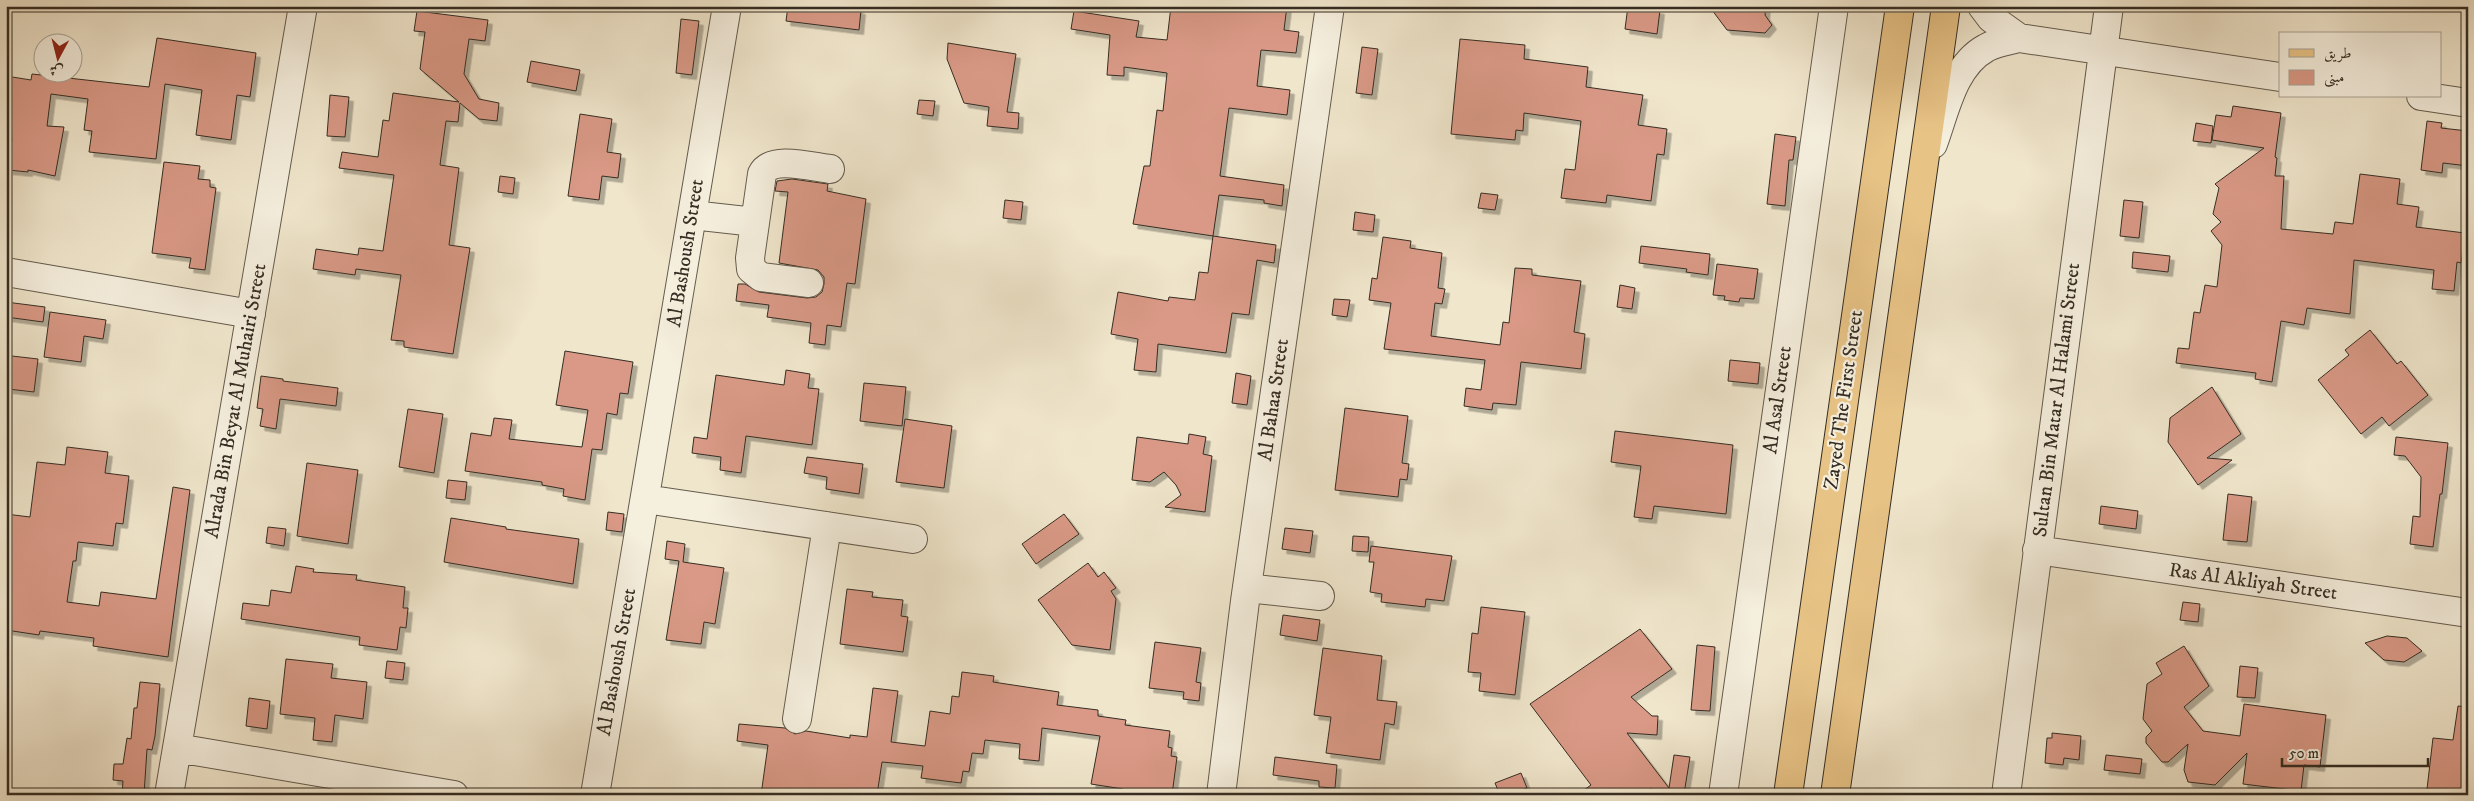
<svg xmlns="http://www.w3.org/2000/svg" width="2474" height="801" font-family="'IM FELL DW Pica',Amiri,serif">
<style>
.building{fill:#d99986;stroke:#352d23;filter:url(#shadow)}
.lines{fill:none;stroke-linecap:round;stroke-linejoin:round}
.minor-casing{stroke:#645b4d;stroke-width:30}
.major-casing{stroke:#352d23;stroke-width:30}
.minor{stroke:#f5efde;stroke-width:28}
.major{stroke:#e8c386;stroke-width:28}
.labels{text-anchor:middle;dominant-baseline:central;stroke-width:4.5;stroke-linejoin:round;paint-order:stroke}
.street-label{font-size:20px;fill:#352d23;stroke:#f5efde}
</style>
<defs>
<filter id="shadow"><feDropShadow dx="4.5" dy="4.5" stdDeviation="0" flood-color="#0004"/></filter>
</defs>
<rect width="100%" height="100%" fill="#f0e6cc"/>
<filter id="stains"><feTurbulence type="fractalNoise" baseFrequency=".004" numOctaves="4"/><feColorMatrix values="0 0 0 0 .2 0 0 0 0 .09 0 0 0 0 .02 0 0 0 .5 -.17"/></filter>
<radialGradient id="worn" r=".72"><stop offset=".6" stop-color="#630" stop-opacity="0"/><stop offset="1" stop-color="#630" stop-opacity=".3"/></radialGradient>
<path class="building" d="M 788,6 L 858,6 L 858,10 L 861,10 L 859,30 L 786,21 Z
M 1171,6 L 1287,6 L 1284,30 L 1299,32 L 1296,53 L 1261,50 L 1257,86 L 1290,90 L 1287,115 L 1229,108 L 1220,176 L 1284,185 L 1282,206 L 1264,203 L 1264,200 L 1219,195 L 1213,236 L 1133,224 L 1144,166 L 1150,166 L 1157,110 L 1163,111 L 1167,73 L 1124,67 L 1124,76 L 1107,75 L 1110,35 L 1071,29 L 1074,11 L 1139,21 L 1136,37 L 1167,40 Z
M 1628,6 L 1660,10 L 1657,34 L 1625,29 Z
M 1709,6 L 1766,6 L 1765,15 L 1772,25 L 1765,33 L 1727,30 Z
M 417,11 L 488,20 L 485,41 L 469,39 L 464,74 L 479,99 L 499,103 L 497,121 L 479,119 L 460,103 L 458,122 L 446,121 L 440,165 L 459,168 L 449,245 L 470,248 L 453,354 L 404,347 L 404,341 L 391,340 L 401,275 L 356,269 L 355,275 L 313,269 L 316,249 L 358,255 L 359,248 L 383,251 L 394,175 L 339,168 L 342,152 L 378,157 L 383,120 L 389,121 L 393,93 L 459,102 L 420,69 L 425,32 L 414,31 Z
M 681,19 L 699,21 L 692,75 L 676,73 Z
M 157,38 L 256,53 L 250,97 L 237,95 L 231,140 L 196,135 L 202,90 L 165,84 L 156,159 L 89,152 L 92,131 L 84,130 L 88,99 L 51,94 L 47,126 L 64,127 L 55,176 L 28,170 L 28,172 L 8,170 L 12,138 L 6,138 L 6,76 L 31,80 L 32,74 L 149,87 Z
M 1460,39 L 1525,45 L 1524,59 L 1588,67 L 1586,87 L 1643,95 L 1638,125 L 1667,129 L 1664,155 L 1657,154 L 1651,201 L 1607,195 L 1606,203 L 1561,198 L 1565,169 L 1575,170 L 1581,121 L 1524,113 L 1523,131 L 1516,130 L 1515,140 L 1451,134 Z
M 948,43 L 1016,54 L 1007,112 L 1019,113 L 1018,129 L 987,126 L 989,107 L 964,103 L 947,59 Z
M 1362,47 L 1378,49 L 1372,95 L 1356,93 Z
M 531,61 L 580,70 L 576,91 L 527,82 Z
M 330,95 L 349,97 L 345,137 L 327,136 Z
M 919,100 L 935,101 L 933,116 L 917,114 Z
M 2233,106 L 2281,113 L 2275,157 L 2277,158 L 2275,176 L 2284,176 L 2281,229 L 2333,234 L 2335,222 L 2353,224 L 2360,174 L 2400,179 L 2397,204 L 2419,207 L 2416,227 L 2465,233 L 2461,263 L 2457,262 L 2454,291 L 2432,289 L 2434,270 L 2354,260 L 2350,314 L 2307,308 L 2304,325 L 2281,321 L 2272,382 L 2255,379 L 2256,373 L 2176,363 L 2178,348 L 2189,349 L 2194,312 L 2200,313 L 2205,285 L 2217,287 L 2222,245 L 2211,231 L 2221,222 L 2213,214 L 2219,188 L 2215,184 L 2264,148 L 2212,140 L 2216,115 L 2231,117 Z
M 580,114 L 612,119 L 607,152 L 621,154 L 618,178 L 602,176 L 599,200 L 568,196 Z
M 2427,121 L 2442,123 L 2441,128 L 2468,131 L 2468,166 L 2443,163 L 2442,173 L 2421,170 Z
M 2196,123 L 2213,126 L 2211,143 L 2193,141 Z
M 1775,134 L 1796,137 L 1793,160 L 1789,160 L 1785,206 L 1767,204 Z
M 164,162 L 200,166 L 198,179 L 210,180 L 210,187 L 216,188 L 205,270 L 189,268 L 191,258 L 152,253 Z
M 500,176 L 515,178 L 513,194 L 498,192 Z
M 792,179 L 828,184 L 827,191 L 866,199 L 855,284 L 847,283 L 841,327 L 827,325 L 825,345 L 809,343 L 811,323 L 767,317 L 769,305 L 736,301 L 738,284 L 745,284 L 759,292 L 807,298 L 816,297 L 822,292 L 824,284 L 824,277 L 818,270 L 779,263 L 788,192 L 775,191 L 777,181 Z
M 1481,193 L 1498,195 L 1495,210 L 1478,208 Z
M 1005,200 L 1023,202 L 1021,220 L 1003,218 Z
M 2124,200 L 2143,202 L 2139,238 L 2120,236 Z
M 1355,212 L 1375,215 L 1373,232 L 1353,230 Z
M 1213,236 L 1276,245 L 1274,263 L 1257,260 L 1249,315 L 1232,313 L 1226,353 L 1158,344 L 1156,372 L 1134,370 L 1138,339 L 1111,334 L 1118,292 L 1168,301 L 1169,297 L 1195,300 L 1199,272 L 1208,273 Z
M 1383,237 L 1411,241 L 1410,248 L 1442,253 L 1438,288 L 1445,289 L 1442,304 L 1435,303 L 1431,336 L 1500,345 L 1503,322 L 1509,323 L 1515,268 L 1532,269 L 1532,275 L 1581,281 L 1574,332 L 1585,334 L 1581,369 L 1521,362 L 1516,405 L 1493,403 L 1492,410 L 1464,406 L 1466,388 L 1481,390 L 1485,360 L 1384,349 L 1391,303 L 1369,300 L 1372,278 L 1377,279 Z
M 1641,246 L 1710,254 L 1708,275 L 1686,272 L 1687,269 L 1639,263 Z
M 2133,252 L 2170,256 L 2168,272 L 2132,268 Z
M 1717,264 L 1758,269 L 1754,299 L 1740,298 L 1739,302 L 1724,300 L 1725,296 L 1713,295 Z
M 1620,285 L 1635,288 L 1632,309 L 1617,307 Z
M 1334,299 L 1350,300 L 1347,317 L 1332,315 Z
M 6,302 L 45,307 L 43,322 L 6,317 Z
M 50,312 L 106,320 L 103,339 L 84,336 L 81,362 L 44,357 Z
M 2370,330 L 2397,364 L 2401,361 L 2428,395 L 2389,426 L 2382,417 L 2361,434 L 2318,380 L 2349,355 L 2345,350 Z
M 565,351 L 633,362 L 628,394 L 620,393 L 617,415 L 607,413 L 602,450 L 592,449 L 585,500 L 563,496 L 564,489 L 542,485 L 542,482 L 465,471 L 471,433 L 491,436 L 494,418 L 512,420 L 509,439 L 582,447 L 588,410 L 556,405 Z
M 12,356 L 38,359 L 34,392 L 8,389 Z
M 1730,360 L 1760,363 L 1758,384 L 1728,381 Z
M 786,370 L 810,374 L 808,388 L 819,389 L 812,445 L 746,436 L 741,473 L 720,470 L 721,457 L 692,453 L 694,437 L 707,439 L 716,375 L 784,385 Z
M 1236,373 L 1251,376 L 1247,405 L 1232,403 Z
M 261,376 L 283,379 L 283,381 L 338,388 L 336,406 L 280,399 L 276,429 L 260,426 L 263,409 L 257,408 Z
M 864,383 L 906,387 L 902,426 L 860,421 Z
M 2212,387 L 2241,434 L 2207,458 L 2232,460 L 2198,485 L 2168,442 L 2170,418 Z
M 1345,408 L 1408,416 L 1402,463 L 1409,464 L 1407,480 L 1400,479 L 1398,497 L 1335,490 Z
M 408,409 L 443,414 L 434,473 L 399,467 Z
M 905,419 L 952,426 L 944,488 L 896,482 Z
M 1615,431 L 1733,445 L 1726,514 L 1654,506 L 1652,519 L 1634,517 L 1641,466 L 1611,462 Z
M 1189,434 L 1206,437 L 1203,454 L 1212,456 L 1205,512 L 1165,507 L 1181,495 L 1176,485 L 1164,472 L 1150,482 L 1132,480 L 1137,437 L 1188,444 Z
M 2396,437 L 2448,443 L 2442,494 L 2440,494 L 2433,547 L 2410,544 L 2413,516 L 2420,517 L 2421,477 L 2405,456 L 2394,455 Z
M 67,447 L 108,452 L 105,473 L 129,476 L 123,524 L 116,523 L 113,546 L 78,542 L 76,561 L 73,561 L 67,602 L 99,606 L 101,592 L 156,599 L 173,487 L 190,490 L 168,657 L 93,646 L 94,638 L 40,631 L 39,635 L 6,630 L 9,581 L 6,581 L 6,514 L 30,517 L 37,462 L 65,465 Z
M 807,457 L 863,464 L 859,494 L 826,489 L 827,477 L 804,473 Z
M 307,463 L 358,470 L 348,544 L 297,536 Z
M 448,480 L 467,482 L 465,500 L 446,498 Z
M 2228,494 L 2252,497 L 2247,542 L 2223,540 Z
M 2101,506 L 2138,511 L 2136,529 L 2099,524 Z
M 608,512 L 624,514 L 622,532 L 606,530 Z
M 1064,514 L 1079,534 L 1036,564 L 1022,544 Z
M 451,518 L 506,527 L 506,529 L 579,539 L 573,584 L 444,562 Z
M 268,527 L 286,529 L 284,546 L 266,543 Z
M 1285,528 L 1313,531 L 1310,553 L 1282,549 Z
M 1353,536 L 1369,537 L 1368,552 L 1352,551 Z
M 667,541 L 685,544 L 683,562 L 724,568 L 715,624 L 704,622 L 701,644 L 666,640 L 679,561 L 665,559 Z
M 1371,546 L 1452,556 L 1444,601 L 1426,599 L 1425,607 L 1381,602 L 1382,594 L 1370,592 L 1374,562 L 1369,562 Z
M 1088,563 L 1098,577 L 1104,572 L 1116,588 L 1111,591 L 1116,599 L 1110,650 L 1072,645 L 1038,600 Z
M 296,566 L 314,569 L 313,572 L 357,575 L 356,580 L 405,587 L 403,608 L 408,608 L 406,628 L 400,627 L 397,650 L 359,645 L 360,637 L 241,619 L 243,603 L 269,606 L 271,590 L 291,593 Z
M 847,589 L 873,592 L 872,597 L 903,600 L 901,616 L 908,617 L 903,652 L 840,644 Z
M 2183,602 L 2200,604 L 2198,622 L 2180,620 Z
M 1481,607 L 1525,612 L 1515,695 L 1479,691 L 1481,673 L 1468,672 L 1472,633 L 1478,634 Z
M 1283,615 L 1320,620 L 1317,641 L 1280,635 Z
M 1640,629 L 1672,669 L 1631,697 L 1652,716 L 1658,716 L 1657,735 L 1627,733 L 1669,788 L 1674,755 L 1690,757 L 1684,794 L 1650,789 L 1643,795 L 1577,795 L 1591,785 L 1530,704 Z
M 2387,636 L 2407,638 L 2422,651 L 2404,662 L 2384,660 L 2365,643 Z
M 1155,642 L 1201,648 L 1196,682 L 1201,683 L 1199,701 L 1183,699 L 1184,692 L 1149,688 Z
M 1697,645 L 1715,647 L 1710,711 L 1691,710 Z
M 2184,646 L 2209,686 L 2184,707 L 2203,731 L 2240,736 L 2244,704 L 2326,715 L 2320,767 L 2304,765 L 2301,791 L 2243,784 L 2247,753 L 2215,785 L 2188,782 L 2184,770 L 2188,744 L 2168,762 L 2162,762 L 2146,743 L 2146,737 L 2152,731 L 2143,719 L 2147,684 L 2162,674 L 2156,663 Z
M 1323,648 L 1382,656 L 1377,700 L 1397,702 L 1394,725 L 1385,723 L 1380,760 L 1326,753 L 1331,717 L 1314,715 Z
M 286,659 L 333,664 L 331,678 L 367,682 L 363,719 L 335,715 L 332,742 L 313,740 L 315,718 L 280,714 Z
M 387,661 L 405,663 L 403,680 L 385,678 Z
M 2240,666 L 2258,668 L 2255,698 L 2237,697 Z
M 962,672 L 994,676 L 993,682 L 1059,692 L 1057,705 L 1098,710 L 1098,716 L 1126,720 L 1125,725 L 1170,731 L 1168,747 L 1172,748 L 1171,756 L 1177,757 L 1172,795 L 1123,795 L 1123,789 L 1091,784 L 1100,736 L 1042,728 L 1039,761 L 1019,759 L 1020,744 L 985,740 L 983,754 L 972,753 L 969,772 L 963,771 L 961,783 L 921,778 L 923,766 L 882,762 L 877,795 L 761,795 L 768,745 L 737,741 L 739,724 L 785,728 L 795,734 L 806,731 L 850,738 L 850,735 L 867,737 L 873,688 L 898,691 L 891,742 L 925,746 L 930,711 L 950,714 L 952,696 L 959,697 Z
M 140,682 L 160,684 L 155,736 L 152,750 L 147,749 L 144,795 L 122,795 L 123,781 L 113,780 L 114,764 L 123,764 L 127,738 L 131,739 L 134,708 L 137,708 Z
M 249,698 L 270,701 L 267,729 L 246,726 Z
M 2458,706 L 2468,707 L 2468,794 L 2427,789 L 2433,738 L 2453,740 Z
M 2052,733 L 2081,736 L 2079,760 L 2064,758 L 2063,765 L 2045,763 L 2047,738 L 2052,738 Z
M 2106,755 L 2142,759 L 2140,774 L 2104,770 Z
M 1275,757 L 1337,765 L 1335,788 L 1319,787 L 1319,781 L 1273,775 Z
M 1521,773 L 1527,788 L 1509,795 L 1500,795 L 1495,783 Z"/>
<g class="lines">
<g class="minor-casing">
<path id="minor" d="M 1982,6 L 1991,18 L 2019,38
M 2421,96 L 2468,103
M 1933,144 C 1945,112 1953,66 1986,48 C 1996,42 2008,41 2019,38 L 2280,77
M 692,215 L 755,222
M 6,272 L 251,314
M 809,283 L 761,277 L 751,269 L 750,258 L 762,174 C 771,155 812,167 830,169
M 645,499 L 913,539
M 2037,550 L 2468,613
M 1247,588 L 1320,596
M 797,719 L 827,526
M 177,748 L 454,795
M 169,795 L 303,6
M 595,795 L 727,6
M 1221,795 L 1245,601 L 1330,6
M 1723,795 L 1834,6
M 2006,795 L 2109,6"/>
</g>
<g class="major-casing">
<path id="major" d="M 1788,795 L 1900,6
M 1835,795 L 1946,6"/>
</g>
<use href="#minor" class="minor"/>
<use href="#major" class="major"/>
</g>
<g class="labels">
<g class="street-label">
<text transform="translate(686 253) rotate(-81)">Al Bashoush Street</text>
<text transform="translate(1274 400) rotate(-82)">Al Bahaa Street</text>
<text transform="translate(1778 400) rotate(-82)">Al Asal Street</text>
<text transform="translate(1844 400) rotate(-82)">Zayed The First Street</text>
<text transform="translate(2057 400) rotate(-83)">Sultan Bin Matar Al Halami Street</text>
<text transform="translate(236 401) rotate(-80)">Alrada Bin Beyat Al Muhairi Street</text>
<text transform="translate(2253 582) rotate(8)">Ras Al Akliyah Street</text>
<text transform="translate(617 662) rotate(-80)">Al Bashoush Street</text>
</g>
</g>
<rect width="2474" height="801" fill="none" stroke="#f0e6cc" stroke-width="25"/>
<rect x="8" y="8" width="2459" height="786" fill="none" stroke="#352d23" stroke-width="2.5"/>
<rect x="12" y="12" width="2449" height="776" fill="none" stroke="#352d23"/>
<rect x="2279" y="32" width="162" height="65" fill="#f5efde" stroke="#a8a193"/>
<rect x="2289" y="49" width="25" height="8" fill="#e8c386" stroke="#a8a193"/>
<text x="2324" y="58" font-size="15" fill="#352d23">طريق</text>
<rect x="2289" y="70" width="25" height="15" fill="#d99986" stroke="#a8a193"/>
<text x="2324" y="82" font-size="15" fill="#352d23">مبنى</text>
<g transform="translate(58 58) rotate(187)"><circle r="24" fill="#f5efde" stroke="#a8a193"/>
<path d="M0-4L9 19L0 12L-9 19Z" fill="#8f2418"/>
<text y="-8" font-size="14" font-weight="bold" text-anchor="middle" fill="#352d23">ش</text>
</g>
<path d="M2282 758v8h146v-8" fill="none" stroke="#352d23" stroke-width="2.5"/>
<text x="2289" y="758" font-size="15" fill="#352d23" stroke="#f5efde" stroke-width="4" paint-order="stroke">50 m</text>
<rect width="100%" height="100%" filter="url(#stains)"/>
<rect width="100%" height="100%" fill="url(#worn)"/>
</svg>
